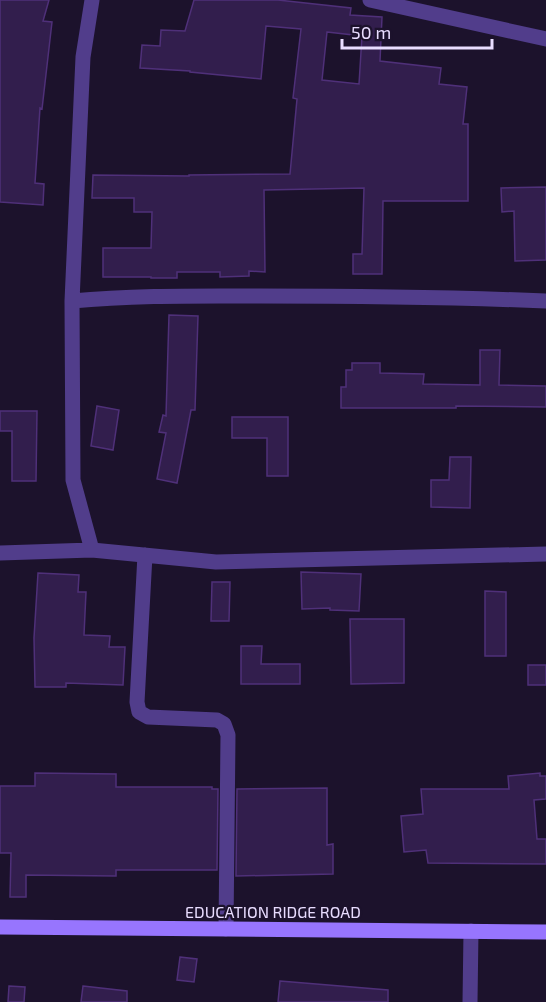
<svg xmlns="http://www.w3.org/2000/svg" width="546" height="1002" font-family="'Exo 2',sans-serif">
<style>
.building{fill:#321e4d;stroke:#4f3079;stroke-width:1.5;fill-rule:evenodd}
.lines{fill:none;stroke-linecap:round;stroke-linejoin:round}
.minor{stroke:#513d8b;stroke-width:15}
.secondary{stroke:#9775fe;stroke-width:15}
.labels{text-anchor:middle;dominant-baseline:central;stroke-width:4.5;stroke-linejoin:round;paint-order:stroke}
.street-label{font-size:16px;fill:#e9ddff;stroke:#1c122c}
</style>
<rect width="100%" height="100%" fill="#1c122c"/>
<path class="building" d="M 0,0 L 49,0 L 43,21 L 52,22 L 42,109 L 40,108 L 35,183 L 44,184 L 43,205 L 0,202 Z
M 194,0 L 278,0 L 351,8 L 350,15 L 382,17 L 380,61 L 441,68 L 439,84 L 467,87 L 463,124 L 468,124 L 468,201 L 383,201 L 382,274 L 353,274 L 353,254 L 362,254 L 364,188 L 264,190 L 265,272 L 249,271 L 249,276 L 220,277 L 220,272 L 177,272 L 177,278 L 151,278 L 151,277 L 103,277 L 103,248 L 151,248 L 152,212 L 134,212 L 134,198 L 92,198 L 93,175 L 189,176 L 189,175 L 290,174 L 297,99 L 293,98 L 301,29 L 266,26 L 261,79 L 190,72 L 190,71 L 140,68 L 142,45 L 160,46 L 161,30 L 185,31 ZM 327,32 L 362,36 L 359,84 L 322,80 Z
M 546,187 L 546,260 L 515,261 L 514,211 L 502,212 L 501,188 Z
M 169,315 L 198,316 L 195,410 L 191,410 L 177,483 L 157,479 L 166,433 L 159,432 L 163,415 L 166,416 Z
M 480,350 L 500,350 L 499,385 L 546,386 L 546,407 L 456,406 L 456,408 L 341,408 L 341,387 L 346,387 L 346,370 L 352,370 L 352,363 L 380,363 L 380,373 L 424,374 L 423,384 L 480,385 Z
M 97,406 L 119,410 L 113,450 L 91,446 Z
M 0,411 L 37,411 L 36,481 L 12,481 L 12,431 L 0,431 Z
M 232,417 L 288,417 L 288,476 L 267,476 L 267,438 L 232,438 Z
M 450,457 L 471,457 L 470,508 L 431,507 L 431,480 L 449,480 Z
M 301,572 L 361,574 L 359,611 L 330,610 L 330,608 L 302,609 Z
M 38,573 L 79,575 L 78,592 L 86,592 L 84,635 L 110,636 L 109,647 L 125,647 L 123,685 L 66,683 L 66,687 L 35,687 L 34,638 Z
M 212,582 L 230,582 L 229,621 L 211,621 Z
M 485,591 L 506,592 L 506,656 L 485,656 Z
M 350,619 L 404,619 L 404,683 L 351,684 Z
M 241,646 L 262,646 L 261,664 L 300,664 L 300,684 L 241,684 Z
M 528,665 L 546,665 L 546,685 L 528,685 Z
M 35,773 L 116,774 L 116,787 L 212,787 L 212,789 L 218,789 L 217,870 L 116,870 L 116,876 L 26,875 L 26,897 L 10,897 L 11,853 L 0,853 L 0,786 L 35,786 Z
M 540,773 L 540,776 L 546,776 L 546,799 L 534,800 L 537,839 L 546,839 L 546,864 L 428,863 L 426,850 L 404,852 L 401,816 L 423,814 L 421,789 L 509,789 L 508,776 Z
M 327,788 L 327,845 L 333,844 L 333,874 L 236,876 L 237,789 Z
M 180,957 L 197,959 L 194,982 L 177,980 Z
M 280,981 L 388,990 L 388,1002 L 278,1002 Z
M 9,986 L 25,987 L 24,1002 L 8,1002 Z
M 83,986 L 127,991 L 127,1002 L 81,1002 Z"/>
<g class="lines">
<path class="minor" d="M 92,0 L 83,57 L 72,301 L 73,480 L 92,550
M 370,0 L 546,39
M 72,301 C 134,295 197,296 259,296 C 355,296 450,297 546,301
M 0,553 L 92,550 L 216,562 L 546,554
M 145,555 L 137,702 L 139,712 L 148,717 L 217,720 L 224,724 L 228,735 L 226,929
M 470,1002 L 471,931"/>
<path class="secondary" d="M 0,927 L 546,932"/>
</g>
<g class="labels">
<g class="street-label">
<text x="273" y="911">EDUCATION RIDGE ROAD</text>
</g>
</g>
<path d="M342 39v9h150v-9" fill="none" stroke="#e9ddff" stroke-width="3"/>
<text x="351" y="39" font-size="18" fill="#e9ddff" stroke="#1c122c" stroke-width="4.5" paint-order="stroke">50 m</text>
</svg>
